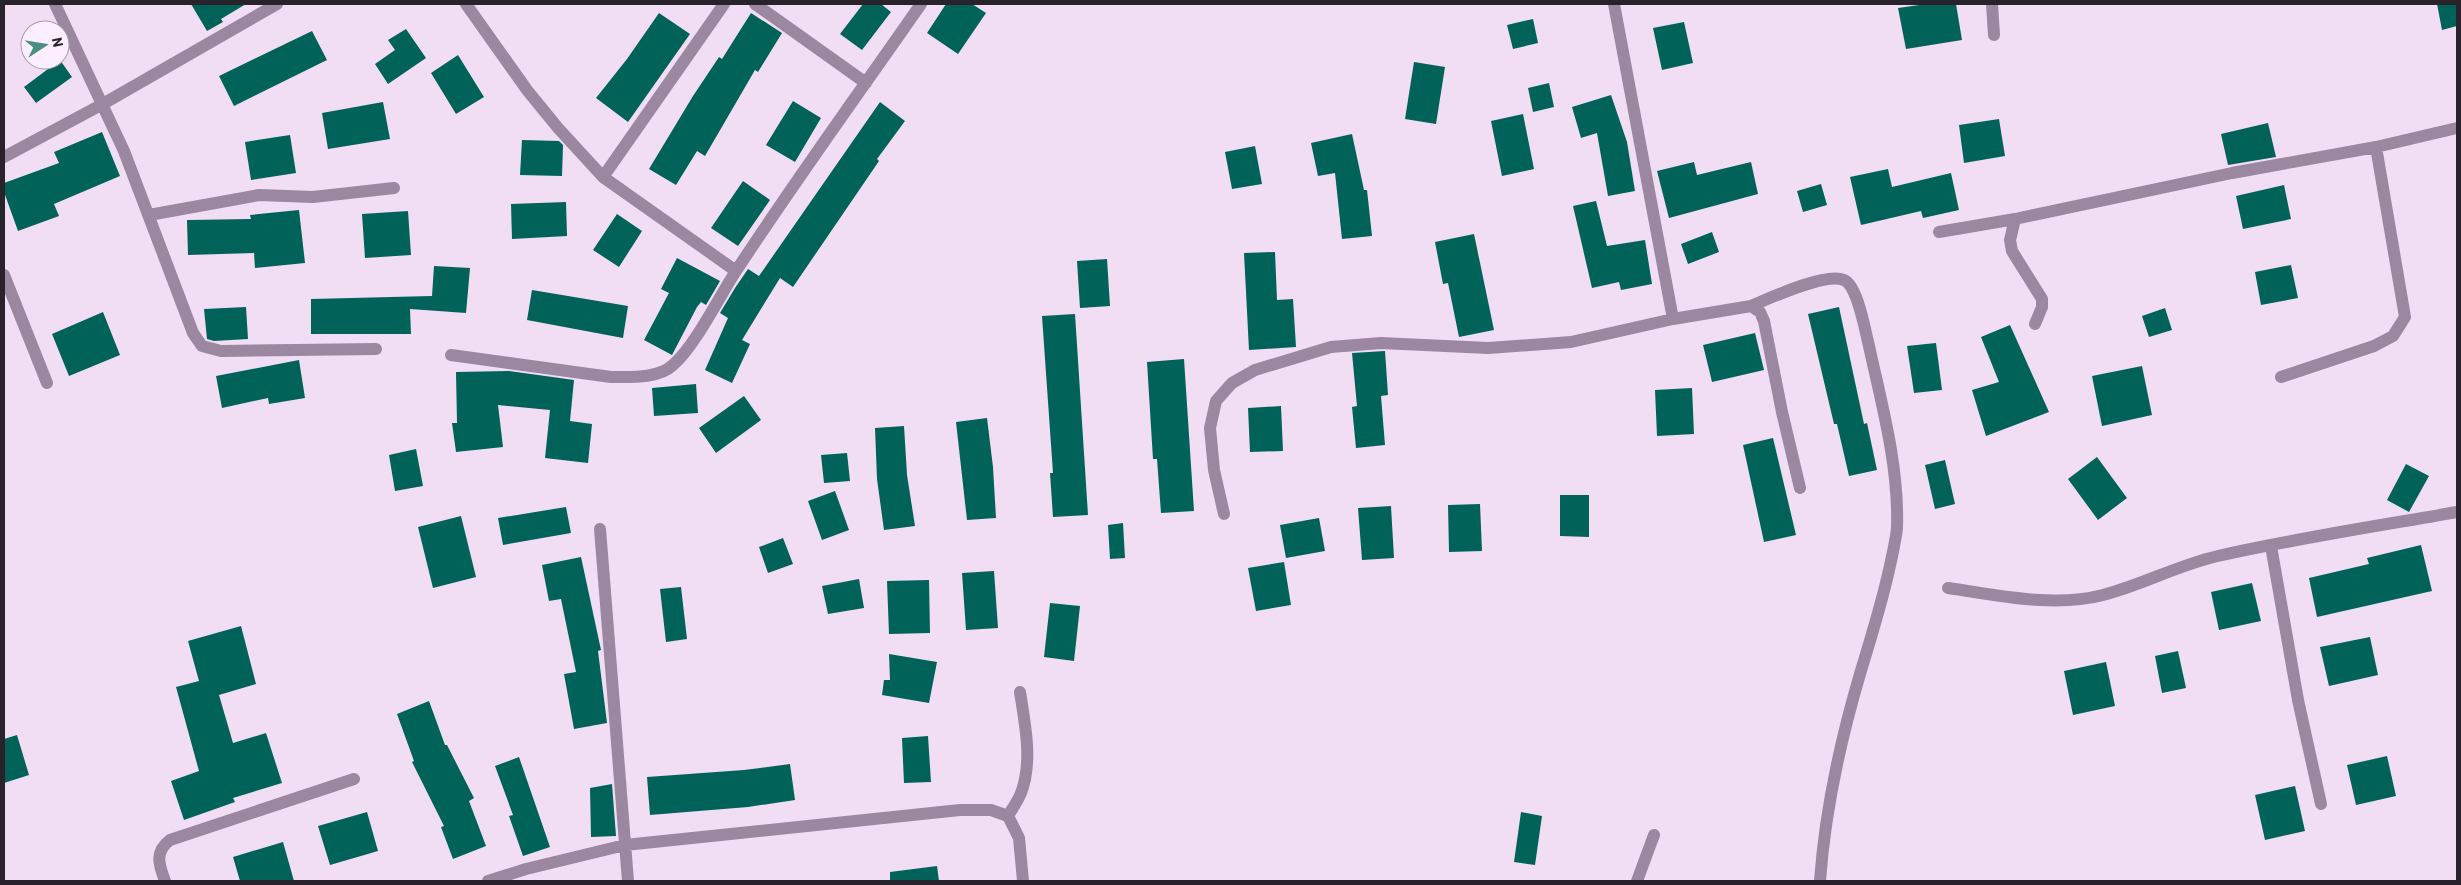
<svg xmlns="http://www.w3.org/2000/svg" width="2461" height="885" font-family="Barlow,sans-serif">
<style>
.building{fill:#006259}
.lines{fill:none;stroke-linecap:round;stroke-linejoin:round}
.minor{stroke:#9c87a0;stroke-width:12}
</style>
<rect width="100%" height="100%" fill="#f1def4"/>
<path class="building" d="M 191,4 L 246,4 L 221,19 L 223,22 L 207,31 Z
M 863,4 L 881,4 L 891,12 L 862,50 L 840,34 Z
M 946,4 L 972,4 L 986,13 L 958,54 L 927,33 Z
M 1926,4 L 1956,4 L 1962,40 L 1906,49 L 1898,8 Z
M 2437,4 L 2457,4 L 2457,26 L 2442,30 Z
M 659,13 L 690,34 L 628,122 L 596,98 L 627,59 Z
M 751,13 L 782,33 L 758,72 L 755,70 L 705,156 L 697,151 L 676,185 L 649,169 L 693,96 L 719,57 L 722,59 Z
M 1533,19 L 1538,43 L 1513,49 L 1507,25 Z
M 1684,22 L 1693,63 L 1662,70 L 1653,28 Z
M 406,29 L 426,58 L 388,84 L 375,64 L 395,50 L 388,40 Z
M 312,31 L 327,60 L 234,106 L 219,76 Z
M 458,55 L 484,97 L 456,114 L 431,73 Z
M 60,60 L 72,77 L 36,103 L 24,87 Z
M 1414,62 L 1445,67 L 1436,124 L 1405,119 Z
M 1549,83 L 1554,107 L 1533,112 L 1528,88 Z
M 1611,95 L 1627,142 L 1635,191 L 1608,196 L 1597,133 L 1581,138 L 1572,107 Z
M 793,101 L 821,118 L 795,162 L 766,145 Z
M 383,102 L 390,139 L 328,149 L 322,113 Z
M 880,102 L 905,121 L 877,159 L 879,161 L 793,287 L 780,278 L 742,340 L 750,344 L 732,383 L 705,370 L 728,318 L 720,313 L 735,288 L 748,269 L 759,276 Z
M 1523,114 L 1534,169 L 1502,176 L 1491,121 Z
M 1999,119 L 2005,156 L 1964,163 L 1959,125 Z
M 2268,123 L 2276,157 L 2228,165 L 2221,134 Z
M 102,132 L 120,176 L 54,204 L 59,216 L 18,231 L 4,192 L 4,183 L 59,163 L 54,152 Z
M 1352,134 L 1364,190 L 1367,190 L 1372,236 L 1342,239 L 1335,173 L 1318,176 L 1311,143 Z
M 290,135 L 296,173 L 251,180 L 245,142 Z
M 522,140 L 559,141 L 563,145 L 562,176 L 520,175 Z
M 1255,146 L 1262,184 L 1232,189 L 1225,152 Z
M 1694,162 L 1697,175 L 1751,162 L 1758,194 L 1669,218 L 1657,171 Z
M 1888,169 L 1892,187 L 1951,173 L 1959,210 L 1923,218 L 1921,211 L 1861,225 L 1850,177 Z
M 743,181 L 770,200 L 738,246 L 711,228 Z
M 1821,184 L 1827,205 L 1803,212 L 1797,191 Z
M 2284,185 L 2291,219 L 2243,229 L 2236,196 Z
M 1596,201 L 1607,246 L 1645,240 L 1652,284 L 1621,290 L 1619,282 L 1592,288 L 1573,206 Z
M 566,202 L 567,236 L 512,239 L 511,204 Z
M 299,210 L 305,263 L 255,268 L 254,253 L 188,255 L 187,220 L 251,219 L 250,215 Z
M 408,211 L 411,255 L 365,258 L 362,214 Z
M 617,214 L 642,231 L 619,267 L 593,250 Z
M 1712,232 L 1719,252 L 1688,264 L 1681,244 Z
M 1474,234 L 1494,330 L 1459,337 L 1448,283 L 1443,284 L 1435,242 Z
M 1275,252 L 1277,300 L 1293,299 L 1296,347 L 1249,350 L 1244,253 Z
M 677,258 L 720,281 L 706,305 L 701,302 L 697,307 L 672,355 L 644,340 L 669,293 L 661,289 Z
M 1107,259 L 1110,306 L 1080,308 L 1077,261 Z
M 2291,265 L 2298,298 L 2261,305 L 2255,272 Z
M 434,266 L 470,268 L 466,313 L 410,309 L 411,334 L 311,334 L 311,299 L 432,296 Z
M 532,290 L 628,306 L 623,338 L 527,320 Z
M 246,307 L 248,339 L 214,341 L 207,339 L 204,309 Z
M 1839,307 L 1864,424 L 1867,423 L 1877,470 L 1849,476 L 1837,424 L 1834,424 L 1808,314 Z
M 2165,308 L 2172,330 L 2149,337 L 2142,316 Z
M 103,312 L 120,355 L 69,376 L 52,334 Z
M 1075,314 L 1088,515 L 1053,517 L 1050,473 L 1053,473 L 1042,316 Z
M 2010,325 L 2049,412 L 1986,436 L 1972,390 L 1999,382 L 1981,337 Z
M 1755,333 L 1764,370 L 1712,382 L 1703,345 Z
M 1936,343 L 1942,390 L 1914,393 L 1907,346 Z
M 1385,351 L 1388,395 L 1381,396 L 1385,445 L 1356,448 L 1352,407 L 1357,406 L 1352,353 Z
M 1184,359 L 1194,511 L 1161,513 L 1157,459 L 1153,459 L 1147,362 Z
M 299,360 L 305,398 L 269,404 L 268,398 L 222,408 L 216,376 Z
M 2142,366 L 2152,415 L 2102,426 L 2092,376 Z
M 509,371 L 574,380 L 570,421 L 592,424 L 588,463 L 545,458 L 550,410 L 498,405 L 503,447 L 456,452 L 452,423 L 457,423 L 456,372 Z
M 696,384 L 698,413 L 654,416 L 652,388 Z
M 1692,388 L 1694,434 L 1657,436 L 1655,390 Z
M 744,396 L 761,420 L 716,453 L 699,428 Z
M 1281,406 L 1283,451 L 1250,452 L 1248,408 Z
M 987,418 L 993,467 L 996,518 L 967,520 L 956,422 Z
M 904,426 L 907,475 L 915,526 L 884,530 L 877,479 L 875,428 Z
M 1773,438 L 1796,535 L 1764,542 L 1743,445 Z
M 416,449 L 423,486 L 395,491 L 389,455 Z
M 847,453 L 850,481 L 824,483 L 821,455 Z
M 2097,457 L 2127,498 L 2098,520 L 2068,479 Z
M 1945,460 L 1955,504 L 1935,509 L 1925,465 Z
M 2406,464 L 2429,476 L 2409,512 L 2387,500 Z
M 835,491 L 849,530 L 822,540 L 808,501 Z
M 1560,495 L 1589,495 L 1589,537 L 1560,536 Z
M 1480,504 L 1482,551 L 1449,552 L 1448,505 Z
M 1391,506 L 1394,558 L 1362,560 L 1358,508 Z
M 566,507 L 571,533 L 503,545 L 498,518 Z
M 461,516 L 476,577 L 433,588 L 418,527 Z
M 1319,518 L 1325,551 L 1286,558 L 1280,525 Z
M 1123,523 L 1125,558 L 1110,559 L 1108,525 Z
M 783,538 L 793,564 L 768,573 L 759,547 Z
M 2421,545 L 2432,591 L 2317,617 L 2309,578 L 2369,564 L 2367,558 Z
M 581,557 L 601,650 L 598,651 L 607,723 L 574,729 L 564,674 L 576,672 L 561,599 L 549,601 L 542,565 Z
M 1284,562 L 1291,605 L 1256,611 L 1248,568 Z
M 994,571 L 998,628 L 966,630 L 962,573 Z
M 859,579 L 864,608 L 828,614 L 822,586 Z
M 929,580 L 930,633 L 889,634 L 887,581 Z
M 2252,583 L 2261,621 L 2219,630 L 2211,592 Z
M 681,587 L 687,639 L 666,642 L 660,589 Z
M 1050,603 L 1080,606 L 1074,661 L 1044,657 Z
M 241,626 L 256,684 L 219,695 L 233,743 L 266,733 L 282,783 L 233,798 L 235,802 L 184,820 L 171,781 L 199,771 L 176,687 L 199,681 L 188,641 Z
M 2370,637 L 2378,675 L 2329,686 L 2320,647 Z
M 2178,651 L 2186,688 L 2162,693 L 2155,656 Z
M 889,654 L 937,662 L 929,703 L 882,695 L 884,680 L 890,680 Z
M 2106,662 L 2115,706 L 2073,715 L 2064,671 Z
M 429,701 L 445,745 L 447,745 L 474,798 L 469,801 L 486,846 L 453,859 L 441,827 L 444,826 L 412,762 L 414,761 L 397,714 Z
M 17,735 L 29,775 L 4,783 L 4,739 Z
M 928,736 L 931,782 L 904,783 L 902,738 Z
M 2387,756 L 2396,796 L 2356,805 L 2347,765 Z
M 519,757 L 550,847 L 523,856 L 509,816 L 513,815 L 495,766 Z
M 790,764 L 795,800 L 748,807 L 650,815 L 647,777 L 744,770 Z
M 612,784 L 616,836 L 591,837 L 590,788 Z
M 2295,786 L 2305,831 L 2265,840 L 2255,795 Z
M 367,812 L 378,851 L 330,865 L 318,826 Z
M 1521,812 L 1542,816 L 1535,865 L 1514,862 Z
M 283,842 L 294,881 L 240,881 L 233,857 Z
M 937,866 L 939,881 L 890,881 L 890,872 Z"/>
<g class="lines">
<path class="minor" d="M 55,4 L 124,151 L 193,333 L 202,346 L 221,351 L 376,349
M 466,4 L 527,90 L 558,128 L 603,177 L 736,271
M 755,4 L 866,83
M 1614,4 L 1673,319
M 1992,4 L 1994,35
M 4,157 L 101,105 L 277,4
M 603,177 L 724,4
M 149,215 L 259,195 L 313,197 L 394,188
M 2015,219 L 2010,240 L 2012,251 L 2042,299 L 2042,307 L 2035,324
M 1939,232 L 2015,219 L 2232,173 L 2376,147 L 2457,128
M 4,275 L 47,383
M 1751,306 C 1770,298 1826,272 1844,280 C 1858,286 1865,331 1869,346 C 1882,406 1899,466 1897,528 C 1896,539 1893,551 1891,561 C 1883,600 1871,637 1860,674 C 1840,742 1825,810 1820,881
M 451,355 L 611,377 C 630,377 658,379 673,365 C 695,346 719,297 736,271 C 795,181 859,93 921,4
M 2281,377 L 2374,346 L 2393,336 L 2405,317 L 2376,147
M 1224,514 L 1214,470 L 1210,428 L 1216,401 L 1232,383 L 1255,370 L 1331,347 L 1381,343 L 1488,348 L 1571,342 L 1673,319 L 1751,306 L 1760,312 L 1764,321 L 1782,412 L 1800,488
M 600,529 L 628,881
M 2271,546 L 2298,700 L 2321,804
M 1948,588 C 1998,595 2053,608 2103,595 C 2142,585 2178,565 2218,556 C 2297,538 2378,526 2457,512
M 1008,816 C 1012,809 1018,801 1021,793 C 1033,762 1025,724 1020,692
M 165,881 C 159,865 154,852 170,840 L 354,779
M 488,881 L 526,869 L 625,845 L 960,810 L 991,810 L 1008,816 L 1019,838 L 1023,881
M 1637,881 L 1654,835"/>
</g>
<rect width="2461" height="885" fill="none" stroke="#28222a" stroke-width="10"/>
<g transform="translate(45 45) rotate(78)"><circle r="24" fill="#fcedff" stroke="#a79caa"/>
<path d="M0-4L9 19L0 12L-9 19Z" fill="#488e85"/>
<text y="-8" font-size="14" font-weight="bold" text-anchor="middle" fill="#28222a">N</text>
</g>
</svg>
